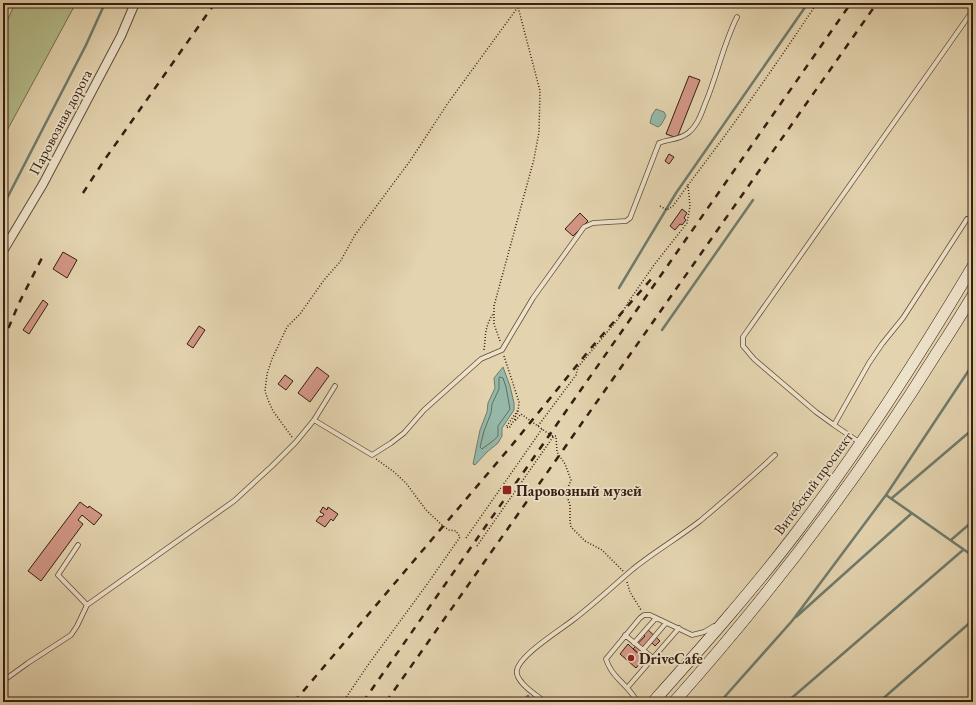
<svg xmlns="http://www.w3.org/2000/svg" width="976" height="705" font-family="'EB Garamond',serif">
<style>
.green{fill:#b4bc8a;stroke:#766e4e}
.water{fill:#95b8a9;stroke:#6f7b6c}
.lines{fill:none;stroke-linecap:round;stroke-linejoin:round}
.shore{stroke:#666c5d;stroke-width:1}
.stream{stroke:#6f7b6c;stroke-width:2.5}
.building{fill:#d29685;stroke:#371f11}
.lane-casing{stroke:#624c38;stroke-width:5.5}
.street-casing{stroke:#624c38;stroke-width:10}
.secondary-casing{stroke:#371f11;stroke-width:12}
.path{stroke:#371f11;stroke-width:1.5;stroke-dasharray:1 2;stroke-linecap:butt}
.lane{stroke:#ede2ca;stroke-width:4}
.street{stroke:#ede2ca;stroke-width:8}
.secondary{stroke:#ede2ca;stroke-width:11}
.rail{stroke:#371f11;stroke-width:2.5;stroke-dasharray:7 7;stroke-linecap:butt}
.poi-dot{fill:#8f2418;stroke:#ede2ca;stroke-width:1.5}
.labels{text-anchor:middle;dominant-baseline:central;stroke-width:3.5;stroke-linejoin:round;paint-order:stroke}
.street-label{font-size:15px;fill:#371f11;stroke:#ede2ca}
.poi-label{font-size:15px;font-weight:bold;fill:#371f11;stroke:#ede2ca;text-anchor:start}
</style>
<rect width="100%" height="100%" fill="#e3d3ae"/>
<filter id="stains"><feTurbulence type="fractalNoise" baseFrequency=".005" numOctaves="4"/><feColorMatrix values="0 0 0 0 .2 0 0 0 0 .09 0 0 0 0 .02 0 0 0 .5 -.17"/></filter>
<radialGradient id="worn" r=".72"><stop offset=".6" stop-color="#630" stop-opacity="0"/><stop offset="1" stop-color="#630" stop-opacity=".3"/></radialGradient>
<path class="green" d="M 15,3 L 76,3 L 3,138 L 3,31 Z"/>
<path class="water" d="M 656,109 L 664,112 L 666,116 L 661,125 L 658,127 L 650,123 L 652,115 Z
M 503,367 L 510,386 L 514,403 L 514,410 L 502,428 L 502,436 L 498,443 L 487,452 L 475,465 L 473,464 L 480,430 L 487,412 L 488,403 L 495,388 L 494,378 Z"/>
<g class="lines">
<path class="shore" d="M 500,377 L 503,378 L 506,387 L 510,409 L 498,426 L 498,436 L 494,440 L 482,449 L 480,447 L 484,431 L 491,413 L 492,404 L 499,389 L 499,379 Z"/>
<path class="stream" d="M 3,206 L 86,45 L 105,3
M 619,288 L 676,193 L 808,3
M 662,330 L 753,200
M 886,495 L 973,556
M 892,498 L 973,429
M 951,540 L 973,521
M 796,617 L 912,513
M 522,702 L 528,696
M 720,702 L 792,621 L 886,495 L 971,367
M 787,702 L 963,550
M 879,702 L 973,620"/>
</g>
<path class="building" d="M 689,76 L 700,80 L 677,138 L 666,134 Z
M 669,154 L 674,157 L 669,164 L 665,161 Z
M 682,209 L 687,213 L 684,218 L 686,220 L 682,225 L 680,224 L 675,230 L 670,226 Z
M 580,213 L 588,221 L 573,236 L 565,229 Z
M 63,252 L 77,260 L 67,278 L 53,269 Z
M 43,300 L 48,304 L 29,334 L 23,330 Z
M 199,326 L 205,330 L 193,348 L 187,344 Z
M 317,367 L 329,376 L 310,402 L 298,393 Z
M 285,375 L 293,381 L 286,390 L 278,384 Z
M 80,502 L 88,508 L 89,506 L 102,515 L 94,525 L 82,515 L 78,520 L 83,524 L 41,581 L 28,571 Z
M 323,507 L 327,510 L 328,507 L 338,514 L 333,521 L 331,519 L 325,527 L 316,521 L 320,516 L 322,517 L 324,514 L 320,512 Z
M 646,628 L 660,641 L 655,646 L 650,641 L 639,654 L 633,649 L 645,636 L 641,633 Z
M 628,644 L 644,659 L 636,668 L 620,654 Z"/>
<g class="lines">
<g class="lane-casing">
<path id="lane" d="M 314,420 L 372,455 L 391,443 L 404,433 L 424,410 L 481,359 L 502,350 L 533,298 L 584,227 L 593,223 L 626,221 L 630,218 L 659,143 C 669,139 679,140 688,133 C 697,126 701,115 705,104 C 717,76 723,45 737,17
M 834,425 L 816,412 L 754,359 L 743,346 L 743,337 L 973,10
M 859,442 L 834,425 L 869,363 L 882,344 L 903,318 L 967,219
M 78,545 L 58,575 L 87,605
M 625,635 L 653,658
M 634,643 L 656,618
M 643,650 L 666,623
M 3,681 L 28,663 L 71,635 L 77,626 L 87,605 L 234,501 L 272,466 L 296,442 L 314,420 L 335,386
M 627,688 L 679,628
M 546,702 C 538,697 514,681 517,670 C 520,655 560,630 573,620 C 594,604 613,586 633,569 C 654,552 678,538 700,521 C 725,500 751,478 775,455
M 637,702 C 631,688 617,681 610,668 C 608,665 607,662 606,659 L 640,618 L 644,615 L 650,615 L 692,635 L 704,632 L 714,626"/>
</g>
<g class="street-casing">
<path id="street" d="M 3,251 L 43,184 L 121,36 L 135,3"/>
</g>
<g class="secondary-casing">
<path id="secondary" d="M 653,702 C 702,647 751,592 796,533 C 861,448 918,358 973,266
M 674,702 C 771,593 859,478 936,354 C 949,334 961,315 973,295"/>
</g>
<path class="path" d="M 660,206 L 667,210 L 673,206 L 688,185
M 500,341 L 494,324 L 494,306 L 534,159 L 539,132 L 540,91 L 517,3
M 484,350 C 486,336 484,328 493,314
M 504,356 L 519,402 L 518,412 L 514,419
M 515,419 L 509,428 L 506,427 L 518,410
M 538,426 L 576,375 L 578,367 L 619,318 L 629,301 L 654,265 L 687,223 L 690,206 L 688,185 C 733,126 776,65 817,3
M 552,436 L 556,436 L 557,452 L 565,464 L 571,480 L 566,493 L 570,505 L 570,521 L 571,527 L 585,541 L 602,550 L 623,571
M 292,437 L 273,411 L 268,400 L 265,391 L 267,374 L 272,359 L 287,327 L 300,314 L 324,280 L 340,262 L 355,235 L 410,161 L 448,103 L 518,7
M 466,538 L 542,429
M 477,546 L 553,437 L 521,414 L 516,420 L 514,419
M 627,582 L 630,592 L 641,610
M 343,702 L 368,665 L 428,583 L 460,537 L 456,531 L 449,530 L 443,526 L 426,510 L 406,483 L 394,472 L 376,459"/>
<use href="#lane" class="lane"/>
<use href="#street" class="street"/>
<use href="#secondary" class="secondary"/>
<path class="rail" d="M 83,193 L 103,162 L 215,3
M 3,341 L 19,303 L 44,254
M 294,702 L 512,445 L 591,348 L 653,277
M 363,702 L 851,3
M 386,702 L 877,3"/>
</g>
<g class="poi-dot">
<rect x="502" y="485" width="10" height="10" rx="2"/>
<circle cx="631" cy="658" r="4"/>
</g>
<g class="labels">
<g class="street-label">
<text transform="translate(60 122) rotate(-62)">Паровозная дорога</text>
<text transform="translate(813 483) rotate(-54)">Витебский проспект</text>
</g>
<g class="poi-label">
<text x="516" y="490">Паровозный музей</text>
<text x="639" y="658">DriveCafe</text>
</g>
</g>
<rect width="976" height="705" fill="none" stroke="#e3d3ae" stroke-width="16"/>
<rect x="4" y="4" width="968" height="697" fill="none" stroke="#371f11" stroke-width="2"/>
<rect x="8" y="8" width="960" height="689" fill="none" stroke="#371f11"/>
<rect width="100%" height="100%" filter="url(#stains)"/>
<rect width="100%" height="100%" fill="url(#worn)"/>
</svg>
